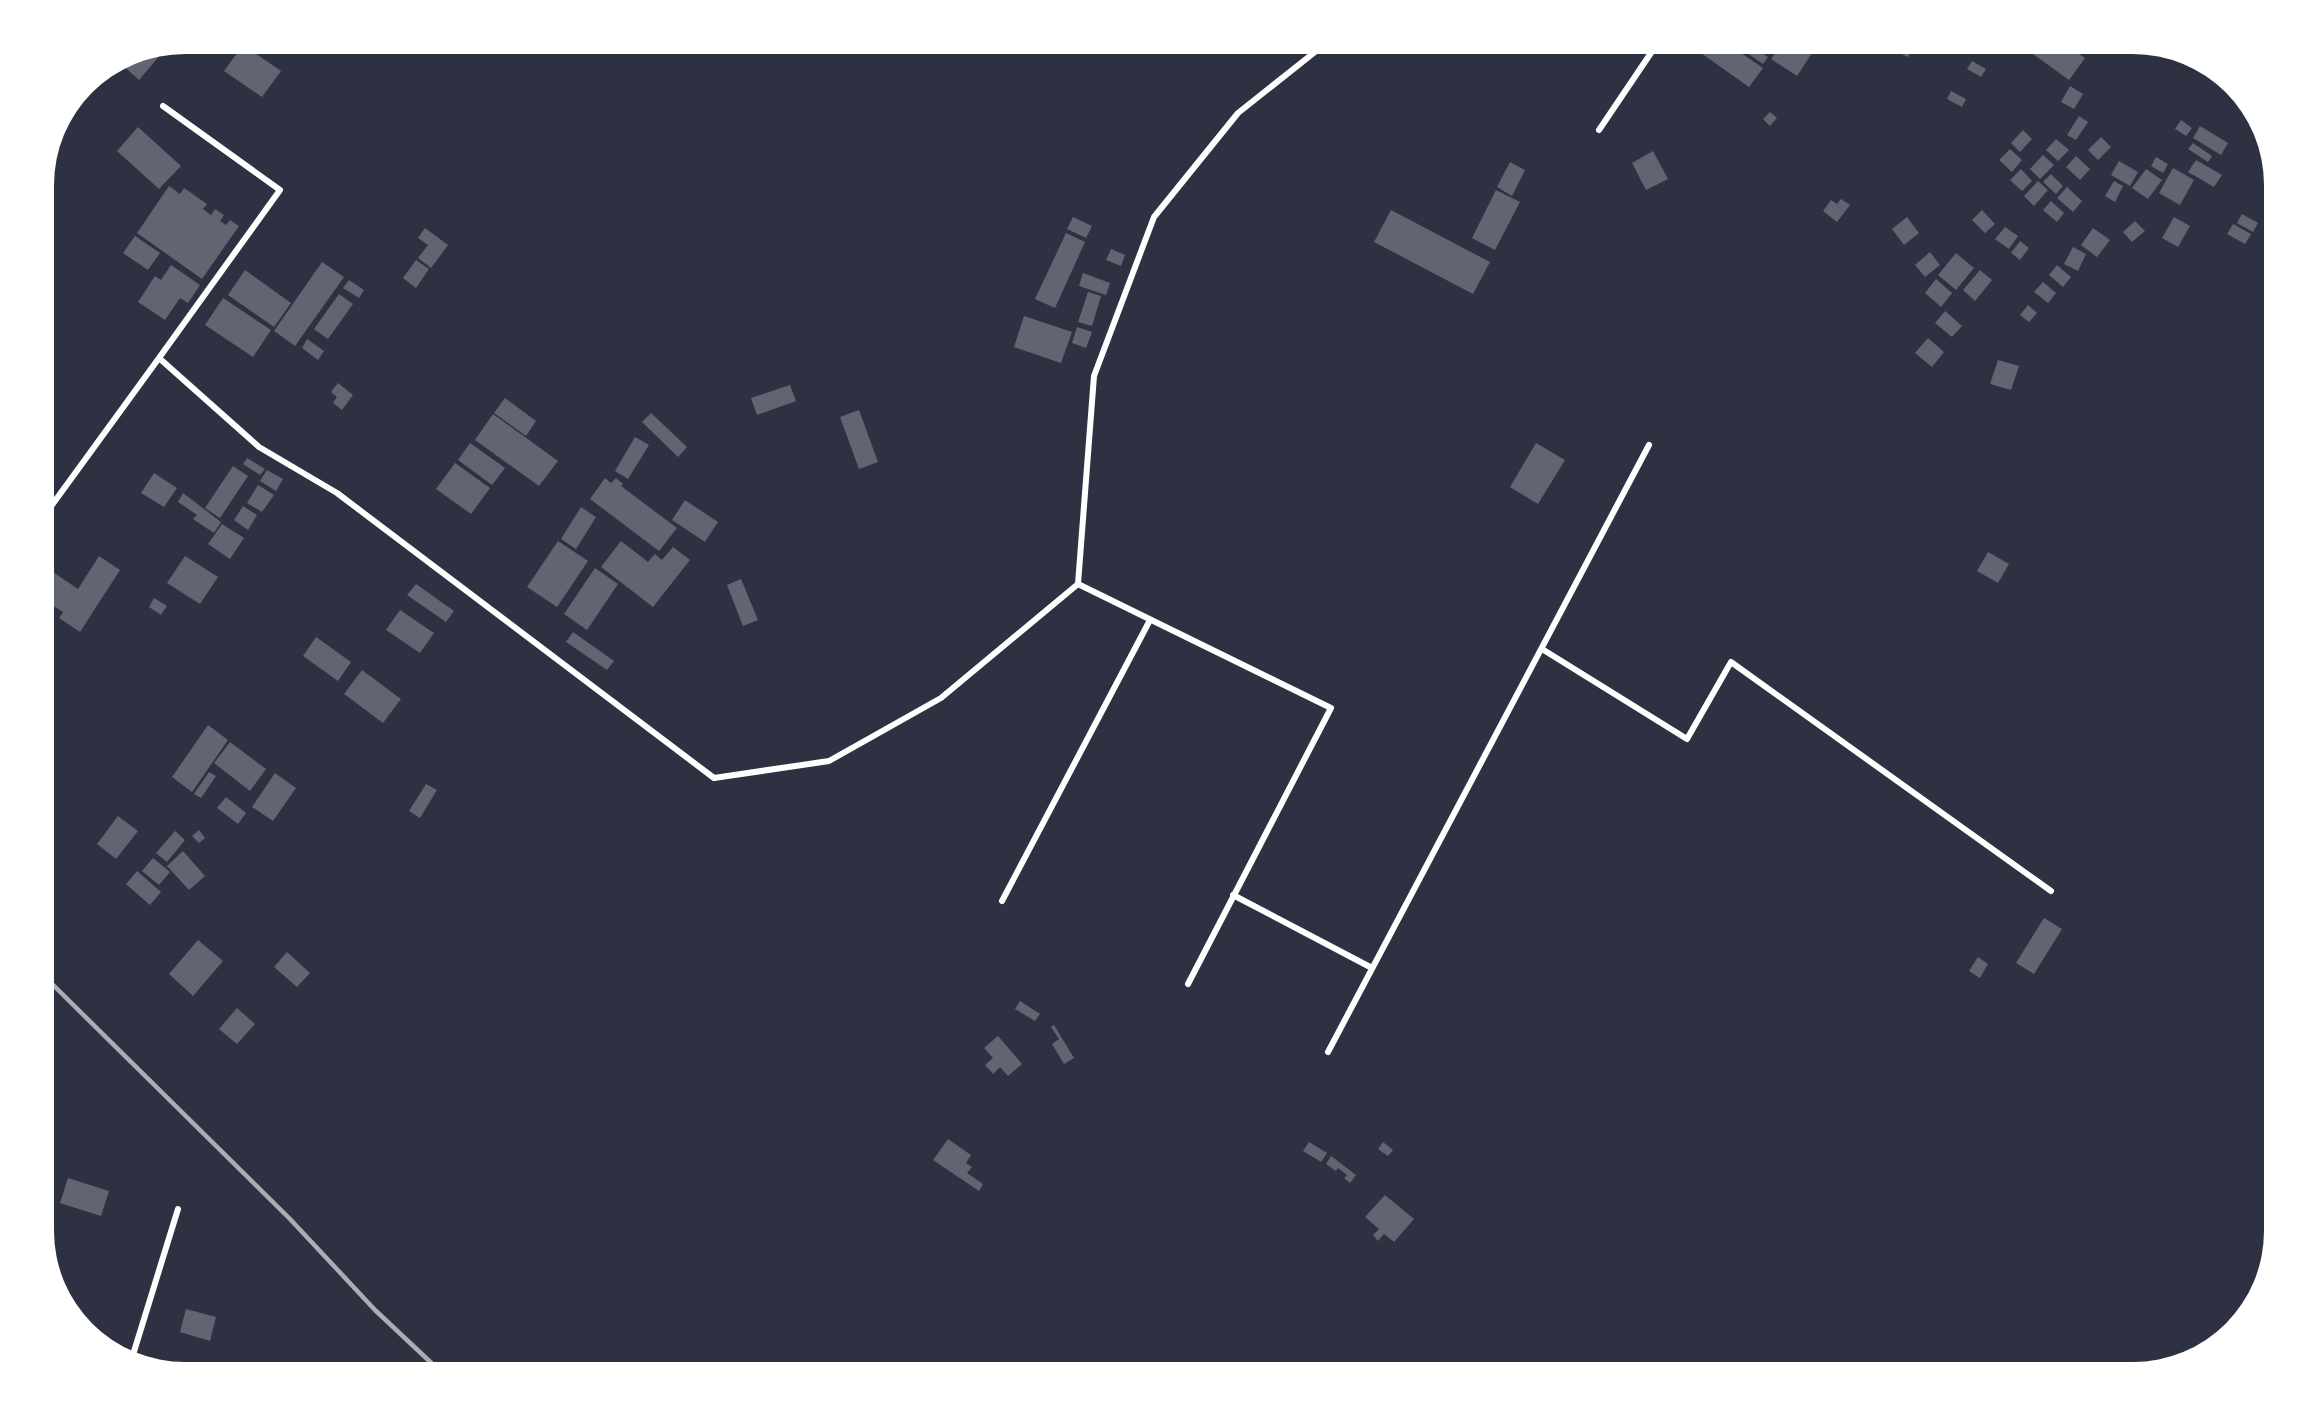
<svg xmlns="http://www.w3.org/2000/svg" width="2318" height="1416" font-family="Montserrat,sans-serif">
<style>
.building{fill:#626471}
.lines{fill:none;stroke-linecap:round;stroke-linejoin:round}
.minor{stroke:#fff;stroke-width:6}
.rail{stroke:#abadb3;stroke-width:4.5}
</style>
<rect width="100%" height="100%" fill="#2d3142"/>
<path class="building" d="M 1569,44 L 1578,44 L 1580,48 L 1572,51 Z
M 1692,44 L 1706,44 L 1701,52 L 1691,46 Z
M 1708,44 L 1728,44 L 1763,68 L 1749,87 L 1701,53 Z
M 1748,44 L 1768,57 L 1763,64 L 1743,50 Z
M 1761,44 L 1779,44 L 1773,51 Z
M 1782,44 L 1818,44 L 1797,76 L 1771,59 Z
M 1880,44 L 1914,44 L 1908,57 Z
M 2019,44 L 2065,44 L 2085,58 L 2069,80 Z
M 243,45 L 281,71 L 262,97 L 224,71 Z
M 167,47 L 139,80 L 119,62 L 131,54 Z
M 1972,61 L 1986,69 L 1981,77 L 1967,69 Z
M 2070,86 L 2083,94 L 2074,109 L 2061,102 Z
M 1951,91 L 1966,99 L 1962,107 L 1947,99 Z
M 1770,112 L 1777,118 L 1770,126 L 1763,119 Z
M 2079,116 L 2088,122 L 2076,140 L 2067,135 Z
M 2181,120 L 2192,128 L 2186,136 L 2175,129 Z
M 2200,126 L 2228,143 L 2221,155 L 2193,138 Z
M 138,127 L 181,166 L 159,189 L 117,151 Z
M 2023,130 L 2032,139 L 2020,152 L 2011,143 Z
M 2101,137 L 2111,147 L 2098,160 L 2088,150 Z
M 2056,139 L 2069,150 L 2058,161 L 2046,150 Z
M 2193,143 L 2212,156 L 2208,162 L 2188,149 Z
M 2010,149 L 2022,160 L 2012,172 L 1999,160 Z
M 1653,151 L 1668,179 L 1646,190 L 1632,163 Z
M 2043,155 L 2054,165 L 2040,179 L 2030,169 Z
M 2076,156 L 2090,169 L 2080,180 L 2066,167 Z
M 2156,157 L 2168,164 L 2163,173 L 2151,166 Z
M 2196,160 L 2222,175 L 2214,187 L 2188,172 Z
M 2119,161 L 2138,172 L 2130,186 L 2111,175 Z
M 1510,162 L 1525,170 L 1512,196 L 1497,187 Z
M 2173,168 L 2194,180 L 2180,205 L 2159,193 Z
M 2021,169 L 2032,181 L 2022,191 L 2010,180 Z
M 2146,169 L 2162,180 L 2148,199 L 2132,188 Z
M 2051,174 L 2063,186 L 2056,194 L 2043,182 Z
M 2038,181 L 2048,190 L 2034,206 L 2024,196 Z
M 2114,181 L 2123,186 L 2115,202 L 2105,196 Z
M 169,186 L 180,194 L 184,188 L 207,204 L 203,209 L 211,215 L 215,209 L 224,215 L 220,221 L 226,225 L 230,220 L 239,226 L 202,279 L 137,233 Z
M 2067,187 L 2082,201 L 2073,212 L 2057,198 Z
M 1496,190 L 1520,202 L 1495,250 L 1472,238 Z
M 1841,199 L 1850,205 L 1837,222 L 1823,211 L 1831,200 L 1837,204 Z
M 2051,201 L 2064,213 L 2057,222 L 2043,210 Z
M 1391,210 L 1490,262 L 1473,294 L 1374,242 Z
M 1982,210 L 1995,224 L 1985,233 L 1972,220 Z
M 2242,214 L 2258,223 L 2253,232 L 2237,223 Z
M 1073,217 L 1092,226 L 1086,238 L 1067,229 Z
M 1907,217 L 1919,233 L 1904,245 L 1892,229 Z
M 2174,217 L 2190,226 L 2178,247 L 2162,238 Z
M 2135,221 L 2145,231 L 2132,242 L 2123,232 Z
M 2233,224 L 2251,234 L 2245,244 L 2227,234 Z
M 2005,227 L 2018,236 L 2009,249 L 1995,239 Z
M 425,228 L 448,245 L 431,268 L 418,258 L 428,245 L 418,238 Z
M 2093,228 L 2110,240 L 2097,257 L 2081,245 Z
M 1066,233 L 1085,242 L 1055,308 L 1035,299 Z
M 135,236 L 160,253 L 148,270 L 123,253 Z
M 2020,241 L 2029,248 L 2020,260 L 2011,253 Z
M 2073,247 L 2086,254 L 2078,271 L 2064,264 Z
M 1111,249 L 1125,255 L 1121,266 L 1106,260 Z
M 1930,252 L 1940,265 L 1925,277 L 1915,265 Z
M 1956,253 L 1974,268 L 1956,290 L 1938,275 Z
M 416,260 L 429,269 L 416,288 L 403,278 Z
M 322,262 L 344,277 L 295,346 L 274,331 Z
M 171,265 L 200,285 L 188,303 L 180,298 L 165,320 L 138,302 L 155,276 L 161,280 Z
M 2057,265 L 2071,277 L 2063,287 L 2049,275 Z
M 245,270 L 291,303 L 274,327 L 228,295 Z
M 1980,270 L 1992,280 L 1975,301 L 1963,290 Z
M 1083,273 L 1110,283 L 1106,295 L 1079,286 Z
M 1936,279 L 1952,293 L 1941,307 L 1925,293 Z
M 349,280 L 364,290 L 359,298 L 343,288 Z
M 2043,282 L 2056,293 L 2048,303 L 2034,292 Z
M 1088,292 L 1101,296 L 1092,326 L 1078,322 Z
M 339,294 L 353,304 L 328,339 L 314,329 Z
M 223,298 L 271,330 L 253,357 L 205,325 Z
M 2028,305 L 2037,313 L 2029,322 L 2020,315 Z
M 1945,311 L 1962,326 L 1952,337 L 1935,323 Z
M 1024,316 L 1072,332 L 1061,363 L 1014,347 Z
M 1077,327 L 1092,332 L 1086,348 L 1072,343 Z
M 1928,338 L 1944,352 L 1932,367 L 1915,353 Z
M 307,339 L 324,351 L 318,360 L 302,348 Z
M 1998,360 L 2019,366 L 2011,390 L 1990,384 Z
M 338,383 L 353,395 L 342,410 L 333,403 L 337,397 L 331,392 Z
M 790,385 L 796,401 L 757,415 L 751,398 Z
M 505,398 L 536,421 L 526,436 L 494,413 Z
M 859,410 L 878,462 L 859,469 L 840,417 Z
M 651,413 L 687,447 L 678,457 L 642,422 Z
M 493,414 L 558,461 L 539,486 L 475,440 Z
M 635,437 L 649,445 L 628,479 L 615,471 Z
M 470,443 L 505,468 L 492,485 L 458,460 Z
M 1536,443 L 1565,460 L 1538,504 L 1510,487 Z
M 247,458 L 265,469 L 260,475 L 243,464 Z
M 455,463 L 490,488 L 471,514 L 436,489 Z
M 233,466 L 248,476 L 220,518 L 205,508 Z
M 267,470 L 283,479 L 276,491 L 260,481 Z
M 154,473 L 177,488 L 164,507 L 141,493 Z
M 605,478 L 611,483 L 616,478 L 623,484 L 621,486 L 677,528 L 659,551 L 590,499 Z
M 258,485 L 274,495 L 262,512 L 247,503 Z
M 183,493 L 221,522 L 214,533 L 193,519 L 197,515 L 178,502 Z
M 685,500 L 718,522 L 705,542 L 672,520 Z
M 243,506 L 257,515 L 248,530 L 234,520 Z
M 581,507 L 596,517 L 576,549 L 561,539 Z
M 222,524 L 244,538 L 230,559 L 208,544 Z
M 558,541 L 588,561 L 557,607 L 527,587 Z
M 621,541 L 648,562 L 655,554 L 662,560 L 673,547 L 690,560 L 653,607 L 601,567 Z
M 1988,552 L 2009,564 L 1998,583 L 1977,571 Z
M 99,556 L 120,570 L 80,632 L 59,618 L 63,612 L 44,600 L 44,566 L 78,589 Z
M 185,556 L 218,577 L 200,604 L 167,583 Z
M 595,568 L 618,584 L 587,630 L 564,614 Z
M 741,579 L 758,620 L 743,626 L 727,585 Z
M 416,584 L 454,611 L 446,622 L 407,595 Z
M 154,598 L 167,606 L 161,615 L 149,607 Z
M 400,610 L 434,633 L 420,653 L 386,630 Z
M 573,632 L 614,661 L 607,670 L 566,642 Z
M 316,637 L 351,662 L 338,681 L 303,656 Z
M 362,670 L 401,699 L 383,723 L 344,694 Z
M 208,725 L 228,740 L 192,792 L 172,777 Z
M 230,742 L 266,769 L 250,791 L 214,763 Z
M 209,772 L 216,776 L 201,798 L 194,794 Z
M 275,773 L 296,788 L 273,821 L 252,807 Z
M 426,784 L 437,790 L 420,818 L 409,811 Z
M 226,797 L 246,813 L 238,824 L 217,808 Z
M 118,816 L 138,831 L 116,859 L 97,844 Z
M 199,830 L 205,838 L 199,843 L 192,836 Z
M 175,831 L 185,840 L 167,862 L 156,853 Z
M 183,851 L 205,876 L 189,890 L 167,866 Z
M 153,858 L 170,872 L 159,885 L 142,871 Z
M 137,871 L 161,892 L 150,905 L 126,884 Z
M 2044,918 L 2062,929 L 2034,974 L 2016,963 Z
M 198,940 L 223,961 L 193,996 L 169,974 Z
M 287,952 L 310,973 L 297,987 L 274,967 Z
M 1978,957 L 1988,964 L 1980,978 L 1969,971 Z
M 1020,1001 L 1040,1014 L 1035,1021 L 1015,1009 Z
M 237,1008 L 255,1024 L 237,1044 L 219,1029 Z
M 1054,1025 L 1074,1058 L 1064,1064 L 1052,1044 L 1059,1039 L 1051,1027 Z
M 998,1036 L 1022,1064 L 1008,1076 L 1000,1067 L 993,1074 L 985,1065 L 993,1058 L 984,1048 Z
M 948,1139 L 971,1155 L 966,1163 L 972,1167 L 967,1173 L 983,1184 L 979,1191 L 933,1160 Z
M 1309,1142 L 1327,1153 L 1321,1162 L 1303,1151 Z
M 1383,1142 L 1393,1150 L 1388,1156 L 1378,1149 Z
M 1331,1156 L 1356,1175 L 1350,1183 L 1344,1178 L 1347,1175 L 1338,1168 L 1336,1171 L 1326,1164 Z
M 68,1178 L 109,1191 L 101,1216 L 60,1203 Z
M 1385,1195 L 1414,1219 L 1394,1242 L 1384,1234 L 1378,1241 L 1373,1235 L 1379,1229 L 1365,1217 Z
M 186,1309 L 216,1317 L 210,1341 L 180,1332 Z
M 90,1330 L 107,1336 L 104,1344 Z"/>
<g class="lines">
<path class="minor" d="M 1599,130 L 1657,44
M 159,358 L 280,190 L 163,106
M 44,516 L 159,358 L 259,447 L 337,493 L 714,778 L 829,761 L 941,698 L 1078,584 L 1094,376 L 1154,217 L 1238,113 L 1325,44
M 1078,584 L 1331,708 L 1188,984
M 1542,649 L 1687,739 L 1731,662 L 2051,891
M 1233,895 L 1372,968
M 1002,901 L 1150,620
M 1328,1052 L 1649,445
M 132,1358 L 178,1209"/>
<path class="rail" d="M 44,976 L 290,1219 L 375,1310 L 441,1372"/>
</g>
<path d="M0 0H2318V1416H0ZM185 54H2133A131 131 0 0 1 2264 185V1231A131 131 0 0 1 2133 1362H185A131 131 0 0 1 54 1231V185A131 131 0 0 1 185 54Z" fill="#fff" fill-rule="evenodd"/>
</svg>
